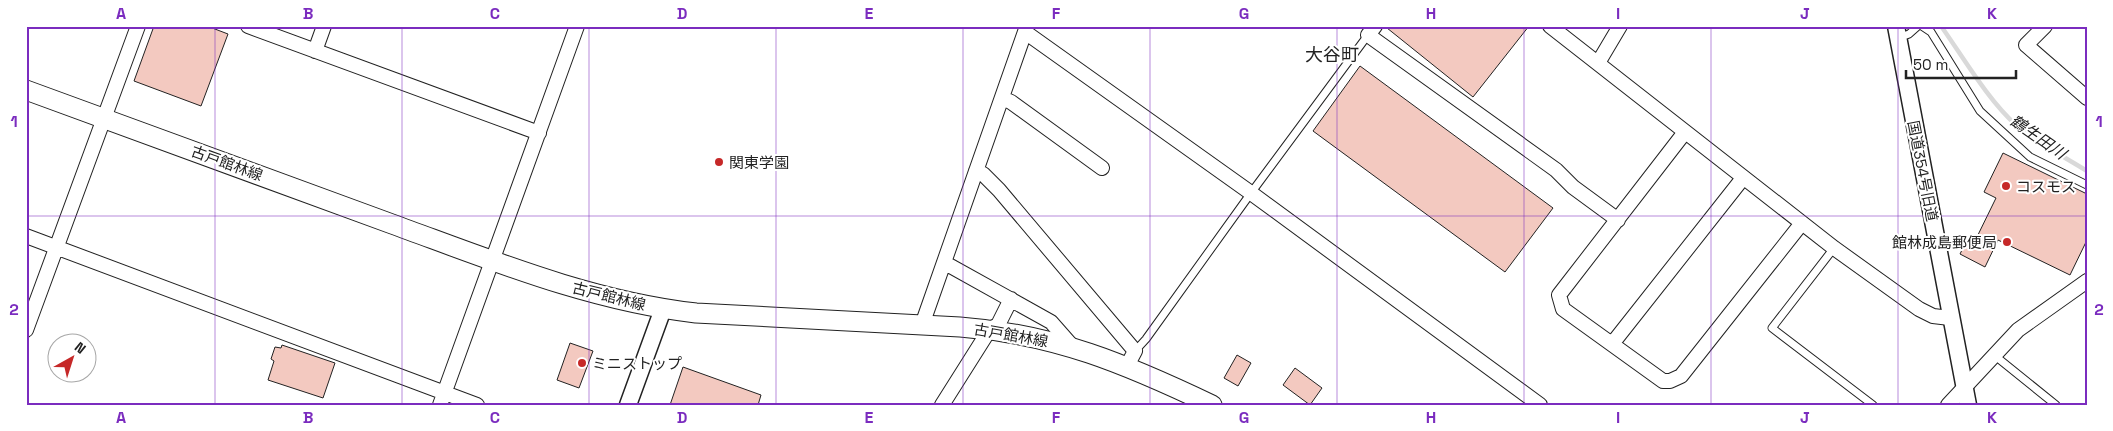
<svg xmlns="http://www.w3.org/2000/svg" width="2113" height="431" font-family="'Space Grotesk','Noto Sans JP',sans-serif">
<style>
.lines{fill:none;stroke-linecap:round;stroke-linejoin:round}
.stream{stroke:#d9d9d9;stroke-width:4.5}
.building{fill:#f3c9c0;stroke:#222}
.service-casing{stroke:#222;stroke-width:9}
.minor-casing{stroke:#222;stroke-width:16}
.tertiary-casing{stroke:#222;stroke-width:19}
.secondary-casing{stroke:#222;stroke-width:21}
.service{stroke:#fff;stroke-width:7}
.minor{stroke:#fff;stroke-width:14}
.tertiary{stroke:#fff;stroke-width:16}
.secondary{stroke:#fff;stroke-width:19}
.grid{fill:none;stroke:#7b2cbf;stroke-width:1;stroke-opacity:0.55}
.poi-dot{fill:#c62828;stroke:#fff;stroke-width:2}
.labels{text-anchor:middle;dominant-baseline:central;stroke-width:4;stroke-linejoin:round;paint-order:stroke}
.poi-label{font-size:15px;fill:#222;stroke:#fff;text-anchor:start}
.street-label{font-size:15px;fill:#222;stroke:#fff}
.water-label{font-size:16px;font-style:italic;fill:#222;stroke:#fff}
.quarter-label{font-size:18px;fill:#222;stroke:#fff}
.neatline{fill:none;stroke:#7b2cbf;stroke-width:2}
.grid-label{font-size:16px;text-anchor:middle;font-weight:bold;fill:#7b2cbf}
</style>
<rect width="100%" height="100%" fill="#fff"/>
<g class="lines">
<path class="stream" d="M 1941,26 C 1963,57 1988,100 2016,125 C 2037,143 2063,156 2087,171"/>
</g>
<path class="building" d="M 154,26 L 207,26 L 228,34 L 201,106 L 134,81 Z
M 1388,26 L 1529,26 L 1473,97 L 1387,28 Z
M 1360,66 L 1553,208 L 1505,272 L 1313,131 Z
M 2003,153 L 2087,194 L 2087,240 L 2070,275 L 1998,240 L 1985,267 L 1960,254 L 1967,240 L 1974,243 L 1996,198 L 1984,192 Z
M 570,343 L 593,351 L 579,388 L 557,380 Z
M 282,345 L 335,363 L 323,398 L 268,380 L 274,361 L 271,359 L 275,347 L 281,348 Z
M 1237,355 L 1251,363 L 1238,386 L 1224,378 Z
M 683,367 L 761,395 L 758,405 L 670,405 Z
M 1295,368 L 1322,388 L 1310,405 L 1283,385 Z"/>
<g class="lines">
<g class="service-casing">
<path id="service" d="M 1922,26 L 1931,32 L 1980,111 L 2030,157 L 2087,185
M 1898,38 L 1909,34 L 1918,26
M 1834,248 L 1772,328 L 1873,405
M 1135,351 L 1146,339 L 1251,193 L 1368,35
M 1994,355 L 2056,405"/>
</g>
<g class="minor-casing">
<path id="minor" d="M 248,26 L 539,133
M 1375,26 L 1368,35 L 1556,170 L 1573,187 L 1618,220
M 1550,26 L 1834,248 L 1919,309 L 1933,316 L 1950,318
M 2045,26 L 2026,45 L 2087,98
M 1025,32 L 1251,193 L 1540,405
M 315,51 L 324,26
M 1598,63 L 1620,26
M 1002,98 L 1011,102 L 1102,168
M 1685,132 L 1559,295 L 1563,309 L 1663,381 L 1670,381 L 1681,376 L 1802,223
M 976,171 L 983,174 L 999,190 L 1135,351 L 1127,366
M 26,236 L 477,405
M 945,263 L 1051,322 L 1073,347
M 922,325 L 1027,26
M 26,330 L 138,26
M 1612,344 L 1743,178
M 440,405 L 577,26
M 942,405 L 990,329 L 998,325 L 1011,299
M 1948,405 L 2018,330 L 2087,281"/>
</g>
<g class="tertiary-casing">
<path id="tertiary" d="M 1896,26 L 1968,405
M 628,405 L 663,309"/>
</g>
<g class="secondary-casing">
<path id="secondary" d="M 26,90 C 148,134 270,179 392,224 C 491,260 590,301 696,313 L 960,327 C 1055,334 1126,364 1212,405"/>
</g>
<use href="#service" class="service"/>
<use href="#minor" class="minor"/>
<use href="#tertiary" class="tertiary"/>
<use href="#secondary" class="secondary"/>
</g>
<path class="grid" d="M 215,26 L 215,405M 402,26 L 402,405M 589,26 L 589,405M 776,26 L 776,405M 963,26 L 963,405M 1150,26 L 1150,405M 1337,26 L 1337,405M 1524,26 L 1524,405M 1711,26 L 1711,405M 1898,26 L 1898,405M 26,216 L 2087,216"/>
<g class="poi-dot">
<circle cx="719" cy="162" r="5"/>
<circle cx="2006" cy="186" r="5"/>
<circle cx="2007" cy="242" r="5"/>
<circle cx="582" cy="363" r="5"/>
</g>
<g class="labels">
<g class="poi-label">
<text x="729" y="162">関東学園</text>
<text x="2016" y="186">コスモス</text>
<text x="1997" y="242" text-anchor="end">館林成島郵便局</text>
<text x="592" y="363">ミニストップ</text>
</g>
<g class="street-label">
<text transform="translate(227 163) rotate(20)">古戸館林線</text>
<text transform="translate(1923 171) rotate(79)">国道354号旧道</text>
<text transform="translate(609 296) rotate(14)">古戸館林線</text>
<text transform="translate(1011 335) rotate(10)">古戸館林線</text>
</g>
<g class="water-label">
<text transform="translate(2038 137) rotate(35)">鶴生田川</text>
</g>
<g class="quarter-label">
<text x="1332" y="54">大谷町</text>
</g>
</g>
<rect width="2113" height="431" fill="none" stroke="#ffffff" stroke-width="55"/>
<g transform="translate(72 358) rotate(39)"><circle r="24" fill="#ffffff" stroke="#a7a7a7"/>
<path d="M0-4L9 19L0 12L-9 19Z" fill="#c62828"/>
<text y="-8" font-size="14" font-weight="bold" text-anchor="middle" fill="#222222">N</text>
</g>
<path d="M1906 70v8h110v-8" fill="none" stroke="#222222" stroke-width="2.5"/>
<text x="1913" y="70" font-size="15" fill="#222222" stroke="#ffffff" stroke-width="4" paint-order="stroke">50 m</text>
<rect x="28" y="28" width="2058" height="376" class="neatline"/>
<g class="grid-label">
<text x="121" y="19">A</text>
<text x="308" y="19">B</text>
<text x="495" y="19">C</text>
<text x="682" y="19">D</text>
<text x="869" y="19">E</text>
<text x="1056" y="19">F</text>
<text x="1244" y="19">G</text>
<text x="1431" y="19">H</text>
<text x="1618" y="19">I</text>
<text x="1805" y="19">J</text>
<text x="1992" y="19">K</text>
<text x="14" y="127">1</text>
<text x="2099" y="127">1</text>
<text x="14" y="315">2</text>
<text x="2099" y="315">2</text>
<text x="121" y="423">A</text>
<text x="308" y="423">B</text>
<text x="495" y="423">C</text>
<text x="682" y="423">D</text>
<text x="869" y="423">E</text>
<text x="1056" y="423">F</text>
<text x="1244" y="423">G</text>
<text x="1431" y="423">H</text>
<text x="1618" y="423">I</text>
<text x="1805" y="423">J</text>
<text x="1992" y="423">K</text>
</g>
</svg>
